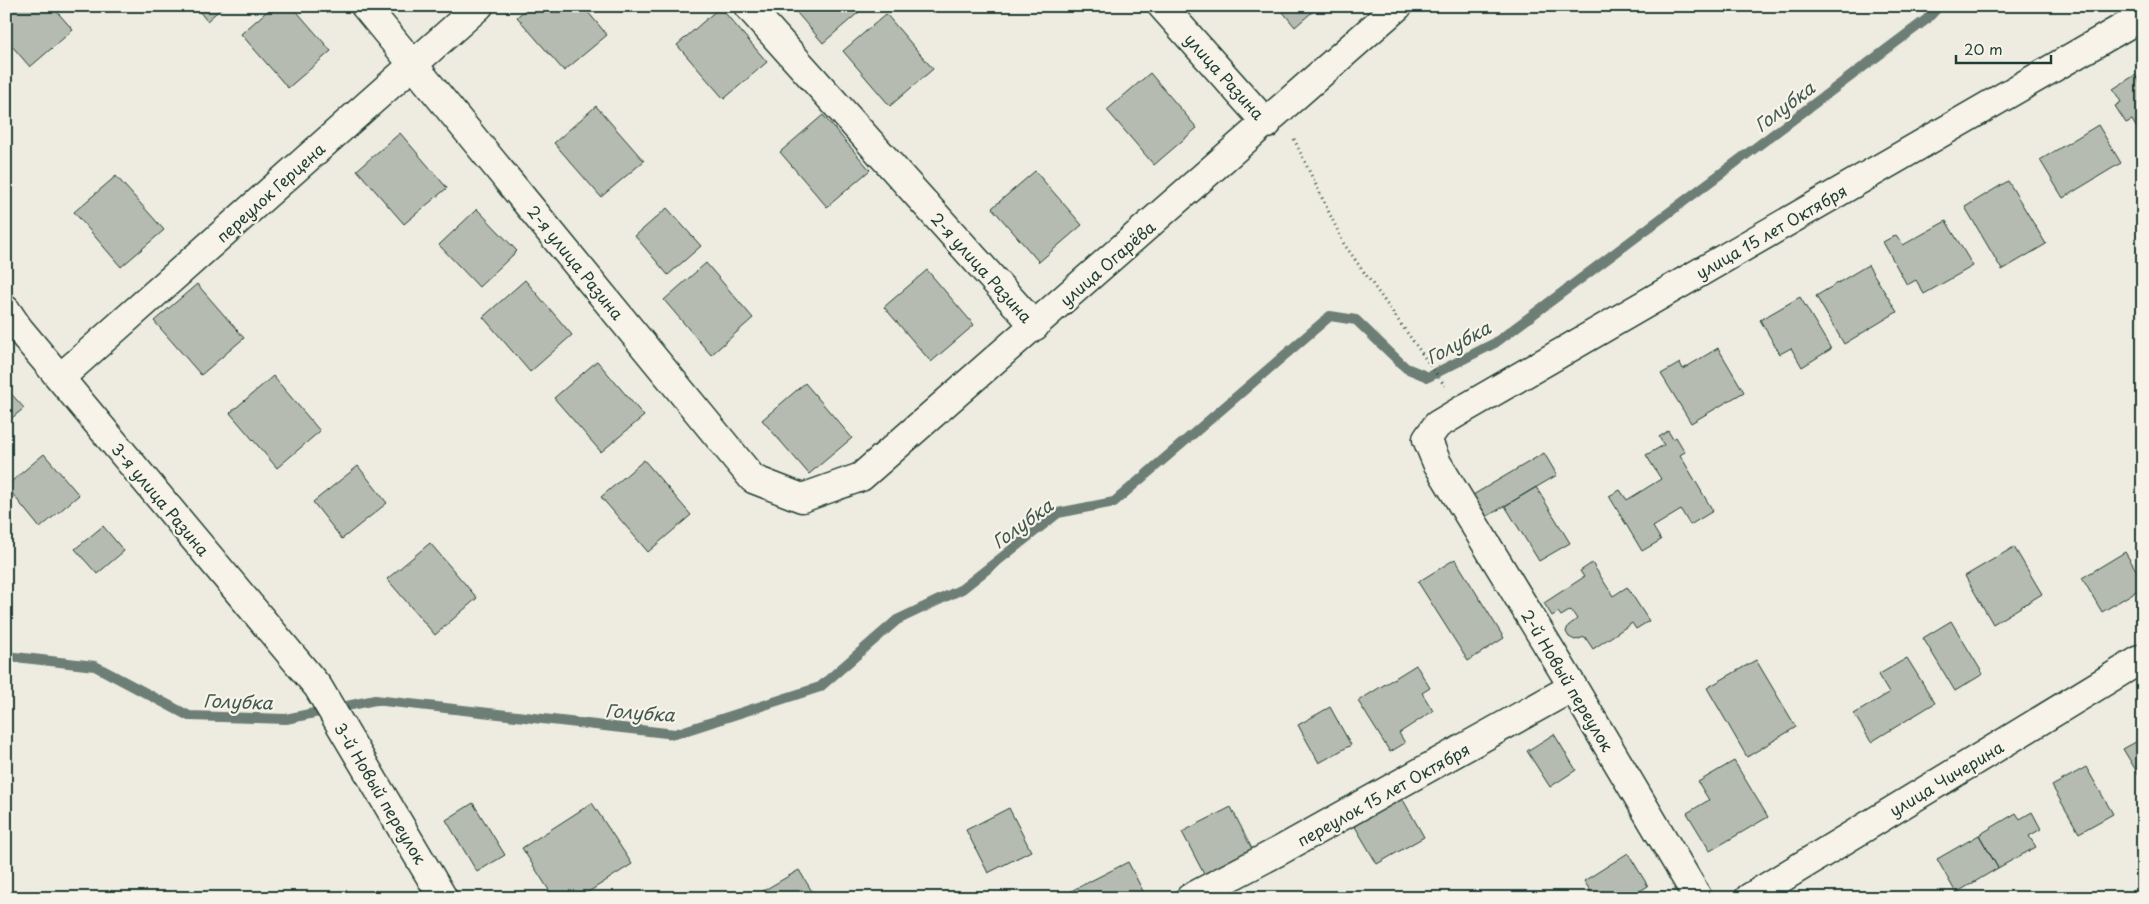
<svg xmlns="http://www.w3.org/2000/svg" width="2149" height="904" font-family="'Playpen Sans',sans-serif">
<style>
.lines{fill:none;stroke-linecap:round;stroke-linejoin:round}
.stream{stroke:#6c7e74;stroke-width:10}
.building{fill:#b5bbb0;stroke:#1f3d34}
.minor-casing{stroke:#1f3d34;stroke-width:31}
.path{stroke:#1f3d34;stroke-width:3;stroke-dasharray:1 4;stroke-linecap:butt}
.minor{stroke:#f7f3e8;stroke-width:28}
.labels{text-anchor:middle;dominant-baseline:central;stroke-width:4.5;stroke-linejoin:round;paint-order:stroke}
.street-label{font-size:16px;fill:#1f3d34;stroke:#f7f3e8}
.water-label{font-size:18px;font-style:italic;fill:#3f584f;stroke:#f7f3e8}
</style>
<rect width="100%" height="100%" fill="#eeece1"/>
<filter id="ink" filterUnits="userSpaceOnUse"><feTurbulence type="fractalNoise" baseFrequency=".02" numOctaves="2"/><feDisplacementMap in="SourceGraphic" scale="10" xChannelSelector="R" yChannelSelector="G"/><feConvolveMatrix kernelMatrix="1 2 1 2 8 2 1 2 1" color-interpolation-filters="sRGB"/></filter>
<g filter="url(#ink)">
<g class="lines">
<path class="stream" d="M 6,656 L 95,666 L 189,716 L 286,719 L 375,700 L 675,734 L 820,687 L 897,620 L 962,589 L 1058,513 L 1114,502 L 1330,316 L 1356,320 L 1406,368 L 1428,377 L 1495,343 L 1927,19 L 1939,6"/>
</g>
<path class="building" d="M 6,6 L 52,6 L 73,30 L 30,67 L 6,39 Z
M 195,6 L 224,6 L 207,21 Z
M 273,6 L 292,6 L 331,51 L 288,88 L 241,34 Z
M 529,6 L 583,6 L 607,35 L 564,71 L 517,17 Z
M 791,6 L 866,6 L 823,43 Z
M 1278,6 L 1319,6 L 1295,27 Z
M 720,7 L 767,62 L 724,99 L 677,45 Z
M 886,14 L 933,69 L 890,106 L 843,51 Z
M 1150,73 L 1197,128 L 1154,165 L 1107,110 Z
M 2135,75 L 2143,88 L 2143,138 L 2132,120 L 2126,123 L 2115,106 L 2121,102 L 2113,89 Z
M 596,106 L 644,161 L 601,197 L 554,143 Z
M 823,115 L 870,170 L 827,207 L 780,152 Z
M 2098,125 L 2121,163 L 2063,198 L 2040,160 Z
M 400,133 L 447,188 L 404,224 L 357,170 Z
M 1035,171 L 1082,225 L 1039,262 L 992,208 Z
M 116,176 L 164,230 L 121,267 L 74,212 Z
M 2008,181 L 2046,244 L 2002,270 L 1965,207 Z
M 667,208 L 701,246 L 668,275 L 635,236 Z
M 477,209 L 517,251 L 479,287 L 439,245 Z
M 1946,221 L 1973,266 L 1924,294 L 1916,280 L 1907,285 L 1883,242 L 1896,235 L 1903,245 Z
M 706,263 L 753,318 L 711,355 L 664,300 Z
M 1868,265 L 1897,312 L 1844,344 L 1816,296 Z
M 927,270 L 974,325 L 931,362 L 884,307 Z
M 525,280 L 572,335 L 530,372 L 483,317 Z
M 197,284 L 244,338 L 201,375 L 154,321 Z
M 1800,297 L 1831,349 L 1802,367 L 1791,348 L 1780,354 L 1760,320 Z
M 1718,348 L 1744,392 L 1691,423 L 1661,374 L 1680,363 L 1683,369 Z
M 597,361 L 644,416 L 601,452 L 554,398 Z
M 273,376 L 320,431 L 277,468 L 230,413 Z
M 805,383 L 852,438 L 809,474 L 762,420 Z
M 6,388 L 24,408 L 6,423 Z
M 1668,431 L 1673,439 L 1676,437 L 1685,452 L 1680,455 L 1713,511 L 1690,525 L 1681,510 L 1653,527 L 1661,540 L 1642,551 L 1609,496 L 1620,490 L 1627,500 L 1661,479 L 1646,455 L 1664,445 L 1659,437 Z
M 1544,453 L 1557,475 L 1486,517 L 1473,495 Z
M 44,454 L 79,495 L 40,528 L 6,486 Z
M 644,460 L 691,515 L 648,552 L 601,497 Z
M 358,466 L 387,503 L 342,539 L 313,502 Z
M 1536,487 L 1570,543 L 1539,561 L 1505,506 Z
M 103,526 L 124,551 L 97,574 L 75,549 Z
M 430,543 L 477,598 L 435,635 L 387,579 Z
M 2014,547 L 2042,594 L 1993,624 L 1965,576 Z
M 2125,552 L 2143,581 L 2143,587 L 2102,612 L 2082,578 Z
M 1455,559 L 1504,638 L 1468,661 L 1418,582 Z
M 1592,563 L 1613,596 L 1627,587 L 1649,621 L 1636,629 L 1632,623 L 1593,649 L 1585,637 L 1575,640 L 1569,637 L 1566,632 L 1568,626 L 1577,619 L 1571,610 L 1561,616 L 1558,612 L 1552,616 L 1544,603 L 1584,577 L 1580,571 Z
M 1951,621 L 1983,674 L 1955,691 L 1923,638 Z
M 1907,658 L 1935,703 L 1871,742 L 1854,714 L 1889,693 L 1878,675 Z
M 1756,660 L 1796,727 L 1747,757 L 1707,688 Z
M 1416,665 L 1430,688 L 1422,693 L 1433,711 L 1399,733 L 1405,743 L 1390,752 L 1358,701 Z
M 1330,707 L 1351,745 L 1319,763 L 1298,725 Z
M 1554,734 L 1576,770 L 1550,787 L 1527,751 Z
M 2143,738 L 2143,782 L 2123,749 Z
M 1734,761 L 1768,817 L 1710,851 L 1687,813 L 1709,800 L 1698,782 Z
M 2086,767 L 2113,814 L 2079,833 L 2052,786 Z
M 1402,798 L 1424,837 L 1377,864 L 1354,825 Z
M 473,803 L 505,855 L 477,872 L 446,820 Z
M 592,803 L 632,864 L 579,898 L 554,898 L 522,848 Z
M 1231,807 L 1252,849 L 1204,874 L 1182,832 Z
M 1009,808 L 1031,851 L 988,873 L 966,830 Z
M 2032,812 L 2041,829 L 2029,836 L 2036,847 L 1998,868 L 1979,835 L 2016,813 L 2020,819 Z
M 1979,835 L 1998,868 L 1956,893 L 1937,859 Z
M 1628,853 L 1648,886 L 1629,898 L 1595,898 L 1584,881 Z
M 1128,862 L 1145,895 L 1140,898 L 1075,898 L 1071,891 Z
M 799,870 L 816,898 L 766,898 L 763,891 Z
M 1238,890 L 1242,898 L 1226,898 Z
M 1876,893 L 1879,898 L 1868,898 Z"/>
<g class="lines">
<g class="minor-casing">
<path id="minor" d="M 365,6 L 753,479 L 802,498 L 861,477 L 1398,6
M 748,6 L 1035,326
M 1162,6 L 1267,124
M 6,310 L 19,329 L 318,687 L 443,898
M 60,378 L 479,6
M 1190,898 L 1281,850 L 1573,687
M 1698,898 L 1573,687 L 1437,463 L 1427,439 L 1437,425 L 1462,410 L 2143,16
M 1749,898 L 2143,658"/>
</g>
<path class="path" d="M 1294,139 L 1344,244 L 1445,386"/>
<use href="#minor" class="minor"/>
</g>
</g>
<g class="labels">
<g class="street-label">
<text transform="translate(1225 76) rotate(48)">улица Разина</text>
<text transform="translate(270 192) rotate(-42)">переулок Герцена</text>
<text transform="translate(1771 231) rotate(-30)">улица 15 лет Октября</text>
<text transform="translate(576 262) rotate(51)">2-я улица Разина</text>
<text transform="translate(1107 263) rotate(-41)">улица Огарёва</text>
<text transform="translate(982 267) rotate(48)">2-я улица Разина</text>
<text transform="translate(161 499) rotate(50)">3-я улица Разина</text>
<text transform="translate(1568 680) rotate(59)">2-й Новый переулок</text>
<text transform="translate(1946 778) rotate(-31)">улица Чичерина</text>
<text transform="translate(381 793) rotate(59)">3-й Новый переулок</text>
<text transform="translate(1383 794) rotate(-29)">переулок 15 лет Октября</text>
</g>
<g class="water-label">
<text transform="translate(1784 106) rotate(-37)">Голубка</text>
<text transform="translate(1458 342) rotate(-28)">Голубка</text>
<text transform="translate(1022 523) rotate(-36)">Голубка</text>
<text transform="translate(238 701) rotate(2)">Голубка</text>
<text transform="translate(640 712) rotate(4)">Голубка</text>
</g>
</g>
<rect width="2149" height="904" fill="none" stroke="#f7f3e8" stroke-width="25"/>
<rect x="12" y="12" width="2124" height="879" fill="none" stroke="#1f3d34" stroke-width="2" filter="url(#ink)"/>
<path d="M1956 55v8h95v-8" fill="none" stroke="#1f3d34" stroke-width="2.5"/>
<text x="1964" y="55" font-size="15" fill="#1f3d34" stroke="#f7f3e8" stroke-width="4" paint-order="stroke">20 m</text>
</svg>
